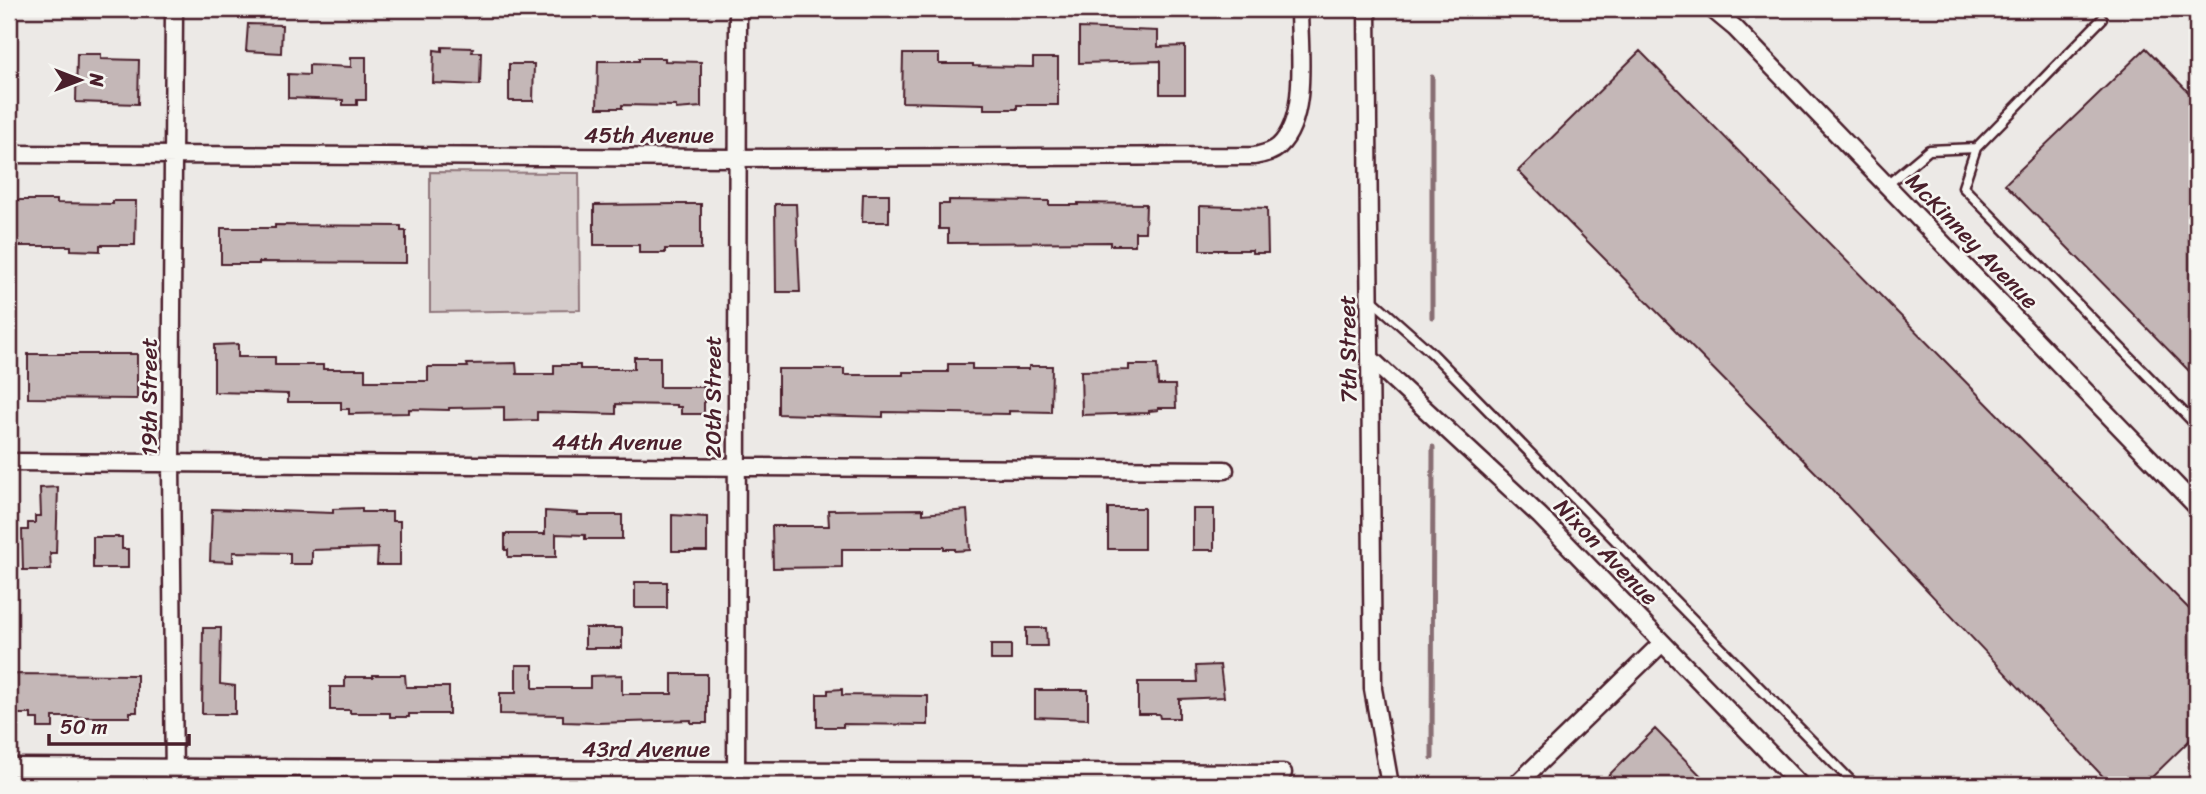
<svg xmlns="http://www.w3.org/2000/svg" width="2206" height="794" font-family="Sriracha,sans-serif">
<style>
.green{fill:#d4cbca;stroke:#8f757a;stroke-width:2}
.lines{fill:none;stroke-linecap:round;stroke-linejoin:round}
.stream{stroke:#886e73;stroke-width:5}
.building{fill:#c4b7b7;stroke:#4a1f2b;stroke-width:2}
.lane-casing{stroke:#4a1f2b;stroke-width:13}
.street-casing{stroke:#4a1f2b;stroke-width:21}
.lane{stroke:#f6f6f2;stroke-width:8}
.street{stroke:#f6f6f2;stroke-width:16}
.labels{text-anchor:middle;dominant-baseline:central;stroke-width:5;stroke-linejoin:round;paint-order:stroke}
.street-label{font-size:23px;fill:#4a1f2b;stroke:#f6f6f2}
</style>
<rect width="100%" height="100%" fill="#ece9e6"/>
<filter id="ink" filterUnits="userSpaceOnUse"><feTurbulence type="fractalNoise" baseFrequency=".0143" numOctaves="2"/><feDisplacementMap in="SourceGraphic" scale="14" xChannelSelector="R" yChannelSelector="G"/><feConvolveMatrix kernelMatrix="1 2 1 2 8 2 1 2 1" color-interpolation-filters="sRGB"/></filter>
<g filter="url(#ink)">
<path class="green" d="M 430,172 L 579,173 L 580,310 L 430,312 Z"/>
<g class="lines">
<path class="stream" d="M 1432,77 L 1432,317
M 1432,758 L 1433,447"/>
</g>
<path class="building" d="M 248,24 L 282,25 L 281,53 L 246,51 Z
M 1079,28 L 1158,31 L 1158,47 L 1185,46 L 1185,94 L 1160,94 L 1160,61 L 1079,63 Z
M 442,47 L 473,48 L 472,52 L 481,52 L 480,85 L 433,83 L 434,50 L 442,51 Z
M 2146,48 L 2197,101 L 2197,379 L 2005,184 Z
M 1640,51 L 2197,617 L 2197,733 L 2144,785 L 2111,785 L 1824,481 L 1518,171 Z
M 77,54 L 101,54 L 101,59 L 139,60 L 138,104 L 76,102 Z
M 903,54 L 939,54 L 939,64 L 973,64 L 973,66 L 1033,67 L 1033,58 L 1058,58 L 1058,105 L 1017,105 L 1017,109 L 984,109 L 984,104 L 902,102 Z
M 351,57 L 366,57 L 366,100 L 357,100 L 357,105 L 343,105 L 343,100 L 288,98 L 288,74 L 309,75 L 309,65 L 351,67 Z
M 639,58 L 665,58 L 665,61 L 701,62 L 701,107 L 676,109 L 676,106 L 622,105 L 622,108 L 597,108 L 598,61 L 639,61 Z
M 509,64 L 534,64 L 533,101 L 509,101 Z
M 863,194 L 889,194 L 889,222 L 862,222 Z
M 9,200 L 57,200 L 57,203 L 113,204 L 113,201 L 136,201 L 135,245 L 100,245 L 100,251 L 71,250 L 71,246 L 9,246 Z
M 949,200 L 1049,201 L 1049,205 L 1078,205 L 1078,203 L 1146,204 L 1145,232 L 1135,232 L 1135,245 L 1110,245 L 1110,242 L 948,243 L 948,229 L 939,229 L 939,204 L 949,204 Z
M 677,204 L 701,204 L 701,249 L 665,249 L 665,253 L 639,253 L 639,245 L 594,245 L 594,205 Z
M 775,204 L 796,204 L 800,292 L 776,292 Z
M 1200,206 L 1267,208 L 1268,253 L 1252,253 L 1252,250 L 1200,250 Z
M 275,225 L 401,226 L 401,231 L 406,231 L 406,263 L 259,262 L 259,264 L 221,264 L 221,228 L 275,228 Z
M 238,344 L 238,357 L 275,357 L 275,365 L 323,365 L 323,369 L 365,369 L 365,381 L 428,381 L 428,367 L 468,367 L 467,364 L 516,363 L 517,374 L 554,374 L 554,365 L 580,365 L 580,369 L 634,369 L 634,357 L 660,357 L 660,387 L 704,387 L 704,414 L 681,414 L 681,407 L 677,407 L 677,405 L 616,404 L 616,414 L 537,412 L 537,420 L 504,421 L 504,407 L 449,408 L 449,410 L 409,409 L 409,413 L 349,414 L 349,409 L 341,409 L 341,402 L 288,402 L 288,394 L 214,392 L 214,345 Z
M 28,354 L 137,354 L 137,399 L 28,398 Z
M 948,364 L 972,364 L 972,369 L 1029,369 L 1029,366 L 1052,366 L 1051,412 L 1009,411 L 1009,414 L 883,412 L 883,417 L 778,414 L 778,369 L 844,369 L 844,375 L 903,375 L 903,372 L 948,372 Z
M 1129,365 L 1157,365 L 1158,385 L 1175,385 L 1176,408 L 1158,408 L 1158,410 L 1149,411 L 1149,413 L 1082,415 L 1081,371 L 1129,370 Z
M 58,487 L 56,553 L 50,553 L 51,570 L 23,570 L 22,530 L 28,530 L 28,523 L 35,523 L 35,516 L 41,516 L 40,488 Z
M 362,508 L 362,512 L 392,512 L 392,521 L 400,521 L 400,565 L 377,565 L 378,548 L 312,550 L 312,564 L 290,564 L 290,553 L 233,552 L 233,562 L 210,561 L 212,509 L 333,513 L 333,509 Z
M 1108,508 L 1144,508 L 1144,549 L 1108,549 Z
M 923,509 L 923,514 L 967,510 L 970,550 L 955,551 L 955,549 L 944,549 L 944,547 L 911,547 L 911,549 L 842,549 L 842,567 L 773,568 L 772,526 L 829,526 L 828,510 Z
M 1193,509 L 1214,509 L 1214,550 L 1193,550 Z
M 545,511 L 578,513 L 578,515 L 622,515 L 622,539 L 585,539 L 585,535 L 556,534 L 556,557 L 508,557 L 508,550 L 505,550 L 505,534 L 545,534 Z
M 672,515 L 707,517 L 707,551 L 672,551 Z
M 93,537 L 122,537 L 122,549 L 128,549 L 128,568 L 93,568 Z
M 635,582 L 667,582 L 667,608 L 635,608 Z
M 203,628 L 221,628 L 220,684 L 235,686 L 235,714 L 202,714 Z
M 585,628 L 622,628 L 622,648 L 585,648 Z
M 1026,628 L 1046,628 L 1047,646 L 1026,646 Z
M 991,645 L 1011,645 L 1011,660 L 991,660 Z
M 516,665 L 533,665 L 533,688 L 590,688 L 590,676 L 622,675 L 622,694 L 672,694 L 672,674 L 707,674 L 707,723 L 691,723 L 691,720 L 597,723 L 563,722 L 563,715 L 500,714 L 500,693 L 516,693 Z
M 1220,665 L 1224,697 L 1179,699 L 1179,718 L 1160,718 L 1159,714 L 1138,714 L 1138,682 L 1197,682 L 1196,666 Z
M 9,674 L 137,675 L 137,712 L 130,712 L 130,717 L 53,717 L 53,728 L 38,728 L 38,719 L 31,719 L 31,714 L 9,714 Z
M 373,675 L 405,675 L 406,687 L 449,687 L 449,714 L 409,714 L 409,717 L 390,717 L 390,713 L 350,713 L 350,710 L 330,710 L 330,687 L 345,687 L 345,677 L 373,677 Z
M 842,689 L 842,695 L 928,696 L 928,725 L 843,724 L 843,727 L 817,727 L 817,694 L 828,694 L 828,690 Z
M 1035,690 L 1088,690 L 1088,719 L 1035,717 Z
M 1655,729 L 1710,785 L 1599,785 Z"/>
<g class="lines">
<g class="lane-casing">
<path id="lane" d="M 2102,19 L 1976,148 L 1963,187 L 2197,426
M 1887,185 L 1929,150 L 1976,148
M 1370,298 L 1433,354 L 1855,785"/>
</g>
<g class="street-casing">
<path id="street" d="M 1367,9 L 1373,689 L 1390,785
M 1712,9 L 1735,28 L 2197,507
M 9,154 L 736,158 L 1254,156 C 1263,154 1272,153 1279,146 C 1309,118 1299,47 1299,9
M 1371,359 L 1540,516 L 1800,785
M 9,462 L 1225,470
M 9,767 L 1283,773
M 174,785 L 171,463 L 174,9
M 736,785 L 738,9
M 1516,785 L 1662,643"/>
</g>
<use href="#lane" class="lane"/>
<use href="#street" class="street"/>
</g>
</g>
<g class="labels">
<g class="street-label">
<text x="649" y="135">45th Avenue</text>
<text transform="translate(1972 241) rotate(46)">McKinney Avenue</text>
<text transform="translate(1348 349) rotate(-91)">7th Street</text>
<text transform="translate(149 397) rotate(-90)">19th Street</text>
<text transform="translate(713 397) rotate(-90)">20th Street</text>
<text x="617" y="442">44th Avenue</text>
<text transform="translate(1606 552) rotate(46)">Nixon Avenue</text>
<text x="646" y="749">43rd Avenue</text>
</g>
</g>
<rect width="2206" height="794" fill="none" stroke="#f6f6f2" stroke-width="35"/>
<rect x="18" y="18" width="2171" height="759" fill="none" stroke="#4a1f2b" stroke-width="2.5" filter="url(#ink)"/>
<g transform="translate(80 80) rotate(90)" stroke="#f6f6f2" stroke-width="5" paint-order="stroke">
<path d="M0-5L12 26L0 18L-12 26Z" fill="#4a1f2b"/>
<text y="-10" font-size="19" font-weight="bold" text-anchor="middle" fill="#4a1f2b">N</text>
</g>
<path d="M49 734v10h140v-10" fill="none" stroke="#4a1f2b" stroke-width="3.5"/>
<text x="60" y="734" font-size="21" fill="#4a1f2b" stroke="#f6f6f2" stroke-width="5" paint-order="stroke">50 m</text>
</svg>
